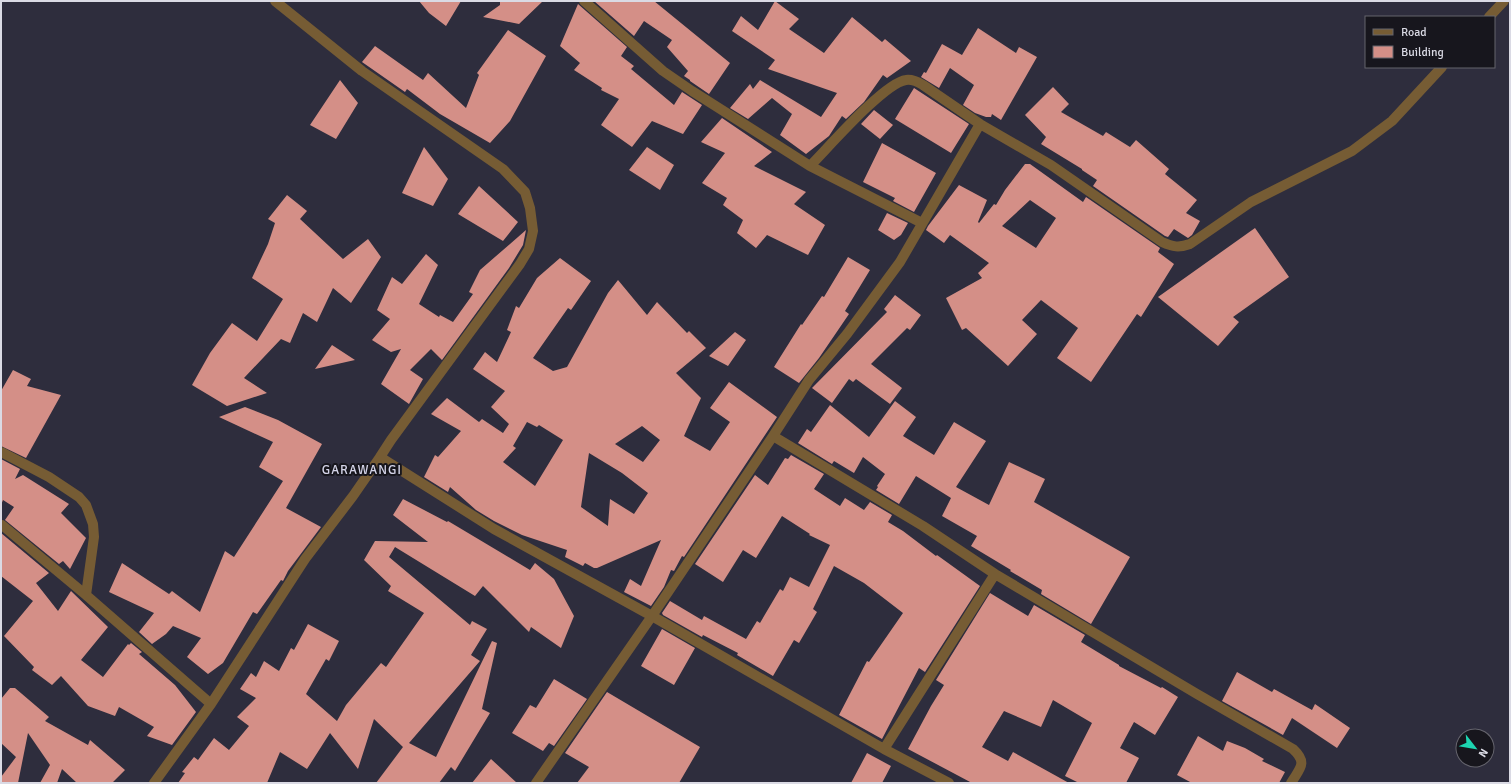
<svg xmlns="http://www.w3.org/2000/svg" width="1511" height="784" font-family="Signika,sans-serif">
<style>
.building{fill:#d48f87;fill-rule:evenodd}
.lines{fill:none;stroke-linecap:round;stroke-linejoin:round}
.minor{stroke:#765c34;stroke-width:10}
.labels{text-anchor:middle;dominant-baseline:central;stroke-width:4;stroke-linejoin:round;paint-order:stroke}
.quarter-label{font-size:13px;letter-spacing:1px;fill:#d4d4e8;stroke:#17161d}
</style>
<rect width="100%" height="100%" fill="#2e2d3d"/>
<path class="building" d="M 419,1 L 461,1 L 446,26 L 429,13 Z
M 500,1 L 543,1 L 519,24 L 483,17 L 500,5 Z
M 594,1 L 654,1 L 730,63 L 709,94 L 690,81 L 690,80 L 684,76 L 688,71 L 667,47 L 672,40 L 644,21 L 634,36 Z
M 775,1 L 799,19 L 789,29 L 824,53 L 852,17 L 882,42 L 885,39 L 911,61 L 887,78 L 883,75 L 864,102 L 846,119 L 842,116 L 829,136 L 806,154 L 780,135 L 792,114 L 772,98 L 748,119 L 730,108 L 750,84 L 753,89 L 760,80 L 821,117 L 837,93 L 768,69 L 775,60 L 732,31 L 741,16 L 758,30 Z
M 578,4 L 627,47 L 621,56 L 634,66 L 631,69 L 674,105 L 682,92 L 702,105 L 683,134 L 652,121 L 632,147 L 601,125 L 619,99 L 601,90 L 602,88 L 574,70 L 580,63 L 560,46 Z
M 978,28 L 1016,53 L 1019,47 L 1037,57 L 1001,120 L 992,114 L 991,117 L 986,117 L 975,113 L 963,105 L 974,85 L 950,68 L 939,88 L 921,77 L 924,72 L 926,73 L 942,44 L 962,55 Z
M 508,30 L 546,56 L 510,121 L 490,143 L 440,114 L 407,89 L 405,92 L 362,62 L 375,46 L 423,80 L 428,73 L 466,108 L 479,75 L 477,73 Z
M 340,80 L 358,103 L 336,139 L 310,125 Z
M 1053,87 L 1069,104 L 1061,112 L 1103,136 L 1106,132 L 1130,147 L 1136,140 L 1169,169 L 1165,174 L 1197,200 L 1186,213 L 1200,221 L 1192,235 L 1188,238 L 1174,229 L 1168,237 L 1165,236 L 1093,186 L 1097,180 L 1082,170 L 1082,169 L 1041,144 L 1046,137 L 1025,115 Z
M 914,88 L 969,124 L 951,153 L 895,119 Z
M 874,110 L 893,125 L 880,139 L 861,124 Z
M 722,118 L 772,152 L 754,166 L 806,192 L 794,204 L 825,225 L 808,255 L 767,235 L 756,248 L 737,233 L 743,220 L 723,205 L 727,198 L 702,183 L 725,153 L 701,142 Z
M 882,143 L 936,173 L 914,212 L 893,201 L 895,198 L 863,182 Z
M 424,147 L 448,179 L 433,206 L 402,193 Z
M 647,147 L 674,165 L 660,190 L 629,170 Z
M 1025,164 L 1030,164 L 1083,202 L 1086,197 L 1160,248 L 1158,252 L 1174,264 L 1141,317 L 1137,314 L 1091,382 L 1057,358 L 1078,328 L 1041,300 L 1022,320 L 1037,334 L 1008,366 L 966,328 L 962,330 L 946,298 L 982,278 L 978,273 L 989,263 L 950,235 L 944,243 L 926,230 L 928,226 L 959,185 L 987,200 L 978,222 L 979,223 L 994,204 L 996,205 L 1005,190 ZM 1030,200 L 1056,218 L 1036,248 L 1002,226 Z
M 479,186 L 518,222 L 503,241 L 458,214 Z
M 287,195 L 307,211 L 300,219 L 343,259 L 368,239 L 381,257 L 351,303 L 333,288 L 317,322 L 303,313 L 290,343 L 281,339 L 244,378 L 267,393 L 227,406 L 192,385 L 210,353 L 232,323 L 257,341 L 283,299 L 252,278 L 268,244 L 275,223 L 268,219 Z
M 887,213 L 908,223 L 901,235 L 894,240 L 878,230 Z
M 1255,228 L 1289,277 L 1233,317 L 1239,322 L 1218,346 L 1158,297 Z
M 526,230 L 523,245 L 509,268 L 442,360 L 431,349 L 410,370 L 423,379 L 409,404 L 381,384 L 401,349 L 391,352 L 372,340 L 390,319 L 377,310 L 392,277 L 402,284 L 426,254 L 438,265 L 419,304 L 439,317 L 440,315 L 453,322 L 473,294 L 469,292 L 480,270 Z
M 848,257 L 870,270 L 845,311 L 849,314 L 819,358 L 799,383 L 774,367 L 801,324 L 802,325 L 822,296 L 824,297 Z
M 560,258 L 591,281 L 571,310 L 568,308 L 533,358 L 553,371 L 567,367 L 608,293 L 618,280 L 647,315 L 657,302 L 687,333 L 689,331 L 706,348 L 676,373 L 701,398 L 684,436 L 710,451 L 730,422 L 710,408 L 729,382 L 777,417 L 684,557 L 682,556 L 674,571 L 671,570 L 664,587 L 651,606 L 624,592 L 630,579 L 641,586 L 661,540 L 597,568 L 594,568 L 585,563 L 583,566 L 565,557 L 567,550 L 522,535 L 494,521 L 476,510 L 450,487 L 448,492 L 424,477 L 435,455 L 438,457 L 461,431 L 431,414 L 447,398 L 479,422 L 482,419 L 503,433 L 509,424 L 491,407 L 505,391 L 473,369 L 485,352 L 497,362 L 511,332 L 507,330 L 516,306 L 519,308 L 537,278 ZM 527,422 L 537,427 L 539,425 L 563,440 L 535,486 L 503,462 L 516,448 L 513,446 ZM 642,426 L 660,440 L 643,462 L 615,444 ZM 589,453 L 622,473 L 648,493 L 634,514 L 610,499 L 608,526 L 581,507 Z
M 895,295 L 921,315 L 910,330 L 907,328 L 871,364 L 902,388 L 890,404 L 856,379 L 853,382 L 849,379 L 832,403 L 812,388 L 887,312 L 884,309 Z
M 735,332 L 746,340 L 728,366 L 709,356 Z
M 332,345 L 355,360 L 315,369 Z
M 13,370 L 31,379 L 27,386 L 61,395 L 26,458 L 1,446 L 1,391 Z
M 895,401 L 916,417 L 903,436 L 934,455 L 954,422 L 986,441 L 956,487 L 989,505 L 1009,462 L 1045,479 L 1034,502 L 1130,557 L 1091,624 L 1041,594 L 1042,590 L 1010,571 L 1011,570 L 971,546 L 977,536 L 942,516 L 951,498 L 916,476 L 899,504 L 876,490 L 878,487 L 877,486 L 885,474 L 863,457 L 854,473 L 834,461 L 832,464 L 798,443 L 807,429 L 811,432 L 830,405 L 869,437 Z
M 245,407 L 278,420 L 322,444 L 286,508 L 321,527 L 288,571 L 283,581 L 281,580 L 257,614 L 253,612 L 223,663 L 208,674 L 187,657 L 201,638 L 173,626 L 166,634 L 152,644 L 139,632 L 154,613 L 109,592 L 122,563 L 169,594 L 172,591 L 200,612 L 225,551 L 234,557 L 283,481 L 259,467 L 273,442 L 219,417 Z
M 791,455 L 824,474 L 814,489 L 840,506 L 845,498 L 864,510 L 870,502 L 892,515 L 888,522 L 903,531 L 936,556 L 937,555 L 980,586 L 925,672 L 919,668 L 882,739 L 839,715 L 867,661 L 869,662 L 903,613 L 864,583 L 834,566 L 813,609 L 817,612 L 799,643 L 794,640 L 773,676 L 737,655 L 738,653 L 703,635 L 702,637 L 663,615 L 662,613 L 670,601 L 702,620 L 704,616 L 746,639 L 757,621 L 760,623 L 780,589 L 783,591 L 790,577 L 809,587 L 830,545 L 809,535 L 810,534 L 782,516 L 756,558 L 743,550 L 723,582 L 695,564 L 755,475 L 768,485 L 785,458 L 788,459 Z
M 1,459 L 20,469 L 15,479 L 23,475 L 69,504 L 61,513 L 86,538 L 70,569 L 63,561 L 59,564 L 5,520 L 14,507 L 3,500 L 1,505 Z
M 403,499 L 447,522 L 448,521 L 530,570 L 535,563 L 554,579 L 574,616 L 561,648 L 531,627 L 529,632 L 483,586 L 475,596 L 395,547 L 389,557 L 470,625 L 472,621 L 487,629 L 471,655 L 480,661 L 409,743 L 436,757 L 492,641 L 497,643 L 482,709 L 490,713 L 455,771 L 451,767 L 439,783 L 376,783 L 403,747 L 374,719 L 358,769 L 330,733 L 307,769 L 280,752 L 267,783 L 178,783 L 185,773 L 182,772 L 194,757 L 198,760 L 214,738 L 229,750 L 249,726 L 237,717 L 256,698 L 240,689 L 251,673 L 256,677 L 264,661 L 279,671 L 291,648 L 294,650 L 308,624 L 339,641 L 329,661 L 326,659 L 306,694 L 337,721 L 346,705 L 381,663 L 386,667 L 424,613 L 388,591 L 391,586 L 364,560 L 375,541 L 428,542 L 393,515 Z
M 1,533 L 49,573 L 36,583 L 58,611 L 71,591 L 108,627 L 81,660 L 103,677 L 128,644 L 129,645 L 131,643 L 142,652 L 139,654 L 175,685 L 196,712 L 172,745 L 147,736 L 154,727 L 119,707 L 115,716 L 88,706 L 61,676 L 52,685 L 32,670 L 34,667 L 4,636 L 33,601 L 1,576 Z
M 990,593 L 1028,616 L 1034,605 L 1085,635 L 1081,642 L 1119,665 L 1119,666 L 1161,688 L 1162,687 L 1178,697 L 1155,735 L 1134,722 L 1120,748 L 1139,758 L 1126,783 L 1079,783 L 1065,776 L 1092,723 L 1053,700 L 1041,727 L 1004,711 L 982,747 L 1008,761 L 1013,752 L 1069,783 L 972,783 L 908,749 L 931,706 L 944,685 L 936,680 Z
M 662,629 L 695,648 L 674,685 L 641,666 Z
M 1237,672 L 1272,692 L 1274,689 L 1312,710 L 1315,704 L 1350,728 L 1337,748 L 1292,718 L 1283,735 L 1222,701 Z
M 554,679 L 587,699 L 554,746 L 549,743 L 543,751 L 512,733 L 530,705 L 536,708 Z
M 10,688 L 15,688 L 49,717 L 45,721 L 88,745 L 90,740 L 125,770 L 112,783 L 77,783 L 62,769 L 57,783 L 40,783 L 50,765 L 28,733 L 18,783 L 1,783 L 1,777 L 16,757 L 1,743 L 1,699 Z
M 607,692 L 700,747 L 679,783 L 577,783 L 589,767 L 565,753 Z
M 1198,736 L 1223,751 L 1227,741 L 1245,748 L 1264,759 L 1262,761 L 1285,772 L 1279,783 L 1192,783 L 1177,775 Z
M 867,753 L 891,766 L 882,783 L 851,783 Z
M 491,759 L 517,783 L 472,783 Z"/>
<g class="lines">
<path class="minor" d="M 275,1 L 362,71 L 503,169 L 525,192 L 530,208 L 533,231 L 529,249 L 520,264 L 391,440 L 380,457 L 494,529 L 652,616 L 884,749 L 949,783
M 584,1 L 663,71 L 692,91 L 810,166 L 922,223
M 1489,17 L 1504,1
M 810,166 C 828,148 884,83 906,80 C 912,79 918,82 923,85 L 980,124
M 773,436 L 923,526 L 995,574 L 1197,694 L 1293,749 C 1308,763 1300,768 1291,783
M 1,452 L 49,477 L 79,497 L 86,505 L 93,524 L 94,537 L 86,595 L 211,704
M 2,525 L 86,595
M 884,749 L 995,574
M 154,783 L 211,704 L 305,559 L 353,496 L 380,457
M 536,783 L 652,616 L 773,436 L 809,380 L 847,334 L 900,262 L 980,124 L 1051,165 L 1162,242 C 1173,247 1179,248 1190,244 L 1251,202 L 1352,151 L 1392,121 L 1442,67"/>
</g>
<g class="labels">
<g class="quarter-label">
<text x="362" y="470">GARAWANGI</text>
</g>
</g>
<rect width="1511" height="784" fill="none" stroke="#dadae4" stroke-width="4"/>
<rect x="1365" y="16" width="130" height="52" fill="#17161d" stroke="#65646d"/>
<rect x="1373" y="29" width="20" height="6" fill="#765c34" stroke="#65646d"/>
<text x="1401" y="36" font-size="12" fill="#dadae4">Road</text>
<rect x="1373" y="46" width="20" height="12" fill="#d48f87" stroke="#65646d"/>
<text x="1401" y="56" font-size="12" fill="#dadae4">Building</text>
<g transform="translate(1475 748) rotate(121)"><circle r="19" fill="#17161d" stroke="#65646d"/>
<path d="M0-3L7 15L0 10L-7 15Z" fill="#1dd5b1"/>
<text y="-6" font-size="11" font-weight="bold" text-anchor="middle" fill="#dadae4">N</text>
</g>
</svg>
